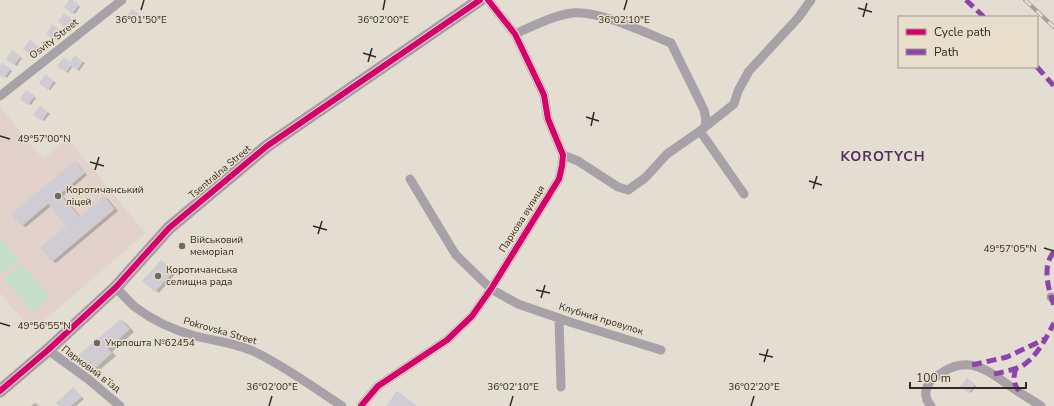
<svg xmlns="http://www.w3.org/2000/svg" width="1054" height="406" font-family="'Nunito Sans',sans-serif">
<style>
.education{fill:#e2d2cb}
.green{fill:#c5dfcc}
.shadow{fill:#0003}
.building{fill:#cfccd3}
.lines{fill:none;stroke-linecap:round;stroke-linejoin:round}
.street{stroke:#a7a1a8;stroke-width:9}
.secondary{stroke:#a79ea5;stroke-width:13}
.rail-casing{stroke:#a5a09f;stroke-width:4}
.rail{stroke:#e9decc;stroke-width:2.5;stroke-dasharray:8;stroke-linecap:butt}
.quiet{stroke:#8e44ad;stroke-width:5;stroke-dasharray:10 5;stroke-linecap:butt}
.cycleway-casing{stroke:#e9decc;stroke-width:8}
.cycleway{stroke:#d6006c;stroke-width:6}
.ticks{fill:none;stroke:#302c25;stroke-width:1.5}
.poi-dot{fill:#6f6a62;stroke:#e9decc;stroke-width:1.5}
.labels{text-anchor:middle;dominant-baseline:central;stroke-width:3;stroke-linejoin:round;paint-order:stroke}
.street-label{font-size:10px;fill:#302c25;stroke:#e9decc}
.poi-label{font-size:10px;fill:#302c25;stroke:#e9decc;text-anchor:start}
.district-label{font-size:14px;font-weight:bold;letter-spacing:1px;fill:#4d2f68;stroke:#e9decc}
.ticks-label{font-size:10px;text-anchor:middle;fill:#302c25;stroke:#e9decc;stroke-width:3;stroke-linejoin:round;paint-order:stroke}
</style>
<rect width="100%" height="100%" fill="#e3ddd2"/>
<path class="education" d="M 0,107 L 43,159 L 68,138 L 145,233 L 32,331 L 0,293 Z"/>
<path class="green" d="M 0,238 L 19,260 L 0,275 Z
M 21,264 L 50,297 L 33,312 L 4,279 Z"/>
<path class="shadow" d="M 70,0 L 80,7 L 75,14 L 65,7 Z
M 132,10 L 142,17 L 136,24 L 127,17 Z
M 64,15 L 74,21 L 69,29 L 59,22 Z
M 53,26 L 62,33 L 57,40 L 47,34 Z
M 30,42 L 40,48 L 34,56 L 25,49 Z
M 13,51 L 22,58 L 17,66 L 7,59 Z
M 75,57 L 85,63 L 79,71 L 73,66 L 68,73 L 58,66 L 70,63 Z
M 5,65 L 12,71 L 7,78 L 0,73 L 0,68 Z
M 46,76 L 56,83 L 50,90 L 40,83 Z
M 26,91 L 36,98 L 31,105 L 21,99 Z
M 42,108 L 50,114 L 44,121 L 35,115 Z
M 75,162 L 78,164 L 87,175 L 63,196 L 81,217 L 104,197 L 108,199 L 118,211 L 56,263 L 53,261 L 68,226 L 51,206 L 26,227 L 22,225 Z
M 164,263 L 176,273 L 159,293 L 144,281 Z
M 121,320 L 126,323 L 134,332 L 112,352 L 116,356 L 96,373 L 92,371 Z
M 969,380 L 976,386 L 971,393 L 961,386 Z
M 73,388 L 84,399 L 76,406 L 60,406 Z
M 35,403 L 38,405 L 39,406 L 31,406 Z"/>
<path class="building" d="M 69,0 L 72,0 L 79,5 L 72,14 L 64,7 Z
M 132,9 L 140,15 L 134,24 L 125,18 Z
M 64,13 L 73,20 L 66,28 L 58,22 Z
M 52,25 L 61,31 L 54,40 L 46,34 Z
M 30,40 L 38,47 L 32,56 L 23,49 Z
M 12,50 L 21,57 L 14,65 L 6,59 Z
M 75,55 L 83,62 L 77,70 L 71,66 L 66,72 L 57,66 L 64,57 L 70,62 Z
M 2,63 L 11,69 L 4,78 L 0,75 L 0,66 Z
M 46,74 L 54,81 L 48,90 L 39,83 Z
M 26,90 L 35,96 L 28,105 L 20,99 Z
M 40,106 L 48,112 L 42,121 L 33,115 Z
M 75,161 L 85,173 L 60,194 L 80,217 L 104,196 L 115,209 L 52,262 L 40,248 L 66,226 L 48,204 L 22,226 L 11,214 Z
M 161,260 L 174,271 L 155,292 L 142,281 Z
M 121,319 L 130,329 L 108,349 L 112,353 L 91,372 L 77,356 Z
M 967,378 L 975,384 L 969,393 L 960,387 Z
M 73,387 L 82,397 L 71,406 L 59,406 L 56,403 Z
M 397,391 L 416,405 L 416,406 L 386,406 Z"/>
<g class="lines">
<path class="street" d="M 515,34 C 533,26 552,16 572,13 C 599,10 646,33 671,43 L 704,110 L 706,119 L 705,127
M 0,96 L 122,0
M 700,131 L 744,194
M 563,155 L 578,161 L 618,187 L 628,190 L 645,178 L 667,154 L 700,131 L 734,104 L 738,91 L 749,71 L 798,18 L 811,0
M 410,179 L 451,247 L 456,255 L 491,289 L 518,304 L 573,323 L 661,350
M 116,287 C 122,294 128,301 135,307 C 152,320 174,330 195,336 C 215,341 237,343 257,353 C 286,367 314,388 342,406
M 1051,297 L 1054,299
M 559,318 L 561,387
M 48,350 L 88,379 L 120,406
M 361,406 L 378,386 L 447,340 L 472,316 L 491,289 L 559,179 L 562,166 L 563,155 L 548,119 L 544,95 L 515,34 L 488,0
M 931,406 C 925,400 924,391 929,383 C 932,378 939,375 943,372 C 967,356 987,369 1007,384 C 1018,392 1030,399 1041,406"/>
<path class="secondary" d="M 0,391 L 48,350 L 116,287 L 169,228 L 267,146 L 480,0"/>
<g class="rail-casing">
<path id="rail" d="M 1025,0 L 1054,27"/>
</g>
<use href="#rail" class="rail"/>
<path class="quiet" d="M 966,0 L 984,17
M 1037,67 L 1054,86
M 1054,252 C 1041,267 1049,290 1054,306
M 972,365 L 1007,357 L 1045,339
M 1016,368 C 1013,377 1013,383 1019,391
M 994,374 C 1003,372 1013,370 1022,366 C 1037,357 1046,338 1054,323"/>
<g class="cycleway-casing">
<path id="cycleway" d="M 0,391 L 48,350 L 116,287 L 169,228 L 267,146 L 480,0
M 361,406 L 378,386 L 447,340 L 472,316 L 491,289 L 559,179 L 562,166 L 563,155 L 548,119 L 544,95 L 515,34 L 488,0"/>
</g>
<use href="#cycleway" class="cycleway"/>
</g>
<path class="ticks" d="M 858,8 L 872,12M 141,10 L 144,0M 383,10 L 385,0M 624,10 L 627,0M 863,17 L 867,3M 363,53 L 376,57M 368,62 L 372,48M 586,117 L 599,121M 591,126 L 594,112M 0,136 L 10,139M 90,162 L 104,166M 95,170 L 99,157M 809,181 L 822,185M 813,189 L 817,176M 313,226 L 327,230M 318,234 L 322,221M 1044,248 L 1054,251M 536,290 L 550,293M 541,298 L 545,285M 0,323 L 10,326M 759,354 L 773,357M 764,362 L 768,349M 269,406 L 272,396M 510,406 L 513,396M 751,406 L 754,396"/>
<g class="poi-dot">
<circle cx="58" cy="196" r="4"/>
<circle cx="182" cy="246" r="4"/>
<circle cx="158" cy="276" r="4"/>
<circle cx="97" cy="343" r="4"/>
</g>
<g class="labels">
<g class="street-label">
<text transform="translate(54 39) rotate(-38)">Osvity Street</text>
<text transform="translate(220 172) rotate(-40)">Tsentralna Street</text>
<text transform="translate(522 219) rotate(-58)">Паркова вулиця</text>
<text transform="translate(601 319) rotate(17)">Клубний провулок</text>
<text transform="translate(220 331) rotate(16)">Pokrovska Street</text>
<text transform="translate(91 369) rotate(37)">Парковий в’їзд</text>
</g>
<g class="poi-label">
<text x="66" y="190">Коротичанський<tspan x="66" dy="12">ліцей</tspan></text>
<text x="190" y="240">Військовий<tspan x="190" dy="12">меморіал</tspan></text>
<text x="166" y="270">Коротичанська<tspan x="166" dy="12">селищна рада</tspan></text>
<text x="105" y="343">Укрпошта №62454</text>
</g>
<g class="district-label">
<text x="883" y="156">KOROTYCH</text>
</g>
</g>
<g class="ticks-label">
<text x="141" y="23">36°01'50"E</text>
<text x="383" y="23">36°02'00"E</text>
<text x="624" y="23">36°02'10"E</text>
<text x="44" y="142">49°57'00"N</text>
<text x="1010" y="252">49°57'05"N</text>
<text x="44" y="329">49°56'55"N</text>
<text x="272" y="390">36°02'00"E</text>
<text x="513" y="390">36°02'10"E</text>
<text x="754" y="390">36°02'20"E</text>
</g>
<rect x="898" y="16" width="140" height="52" fill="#e9decc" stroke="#9f9789"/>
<rect x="906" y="29" width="20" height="6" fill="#d6006c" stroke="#9f9789"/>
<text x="934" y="36" font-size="12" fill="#302c25">Cycle path</text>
<rect x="906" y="49" width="20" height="6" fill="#8e44ad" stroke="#9f9789"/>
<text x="934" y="56" font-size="12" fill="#302c25">Path</text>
<path d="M910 382v6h116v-6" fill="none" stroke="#302c25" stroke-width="2"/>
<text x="916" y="382" font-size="12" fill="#302c25" stroke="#e9decc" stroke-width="3" paint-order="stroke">100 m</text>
</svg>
